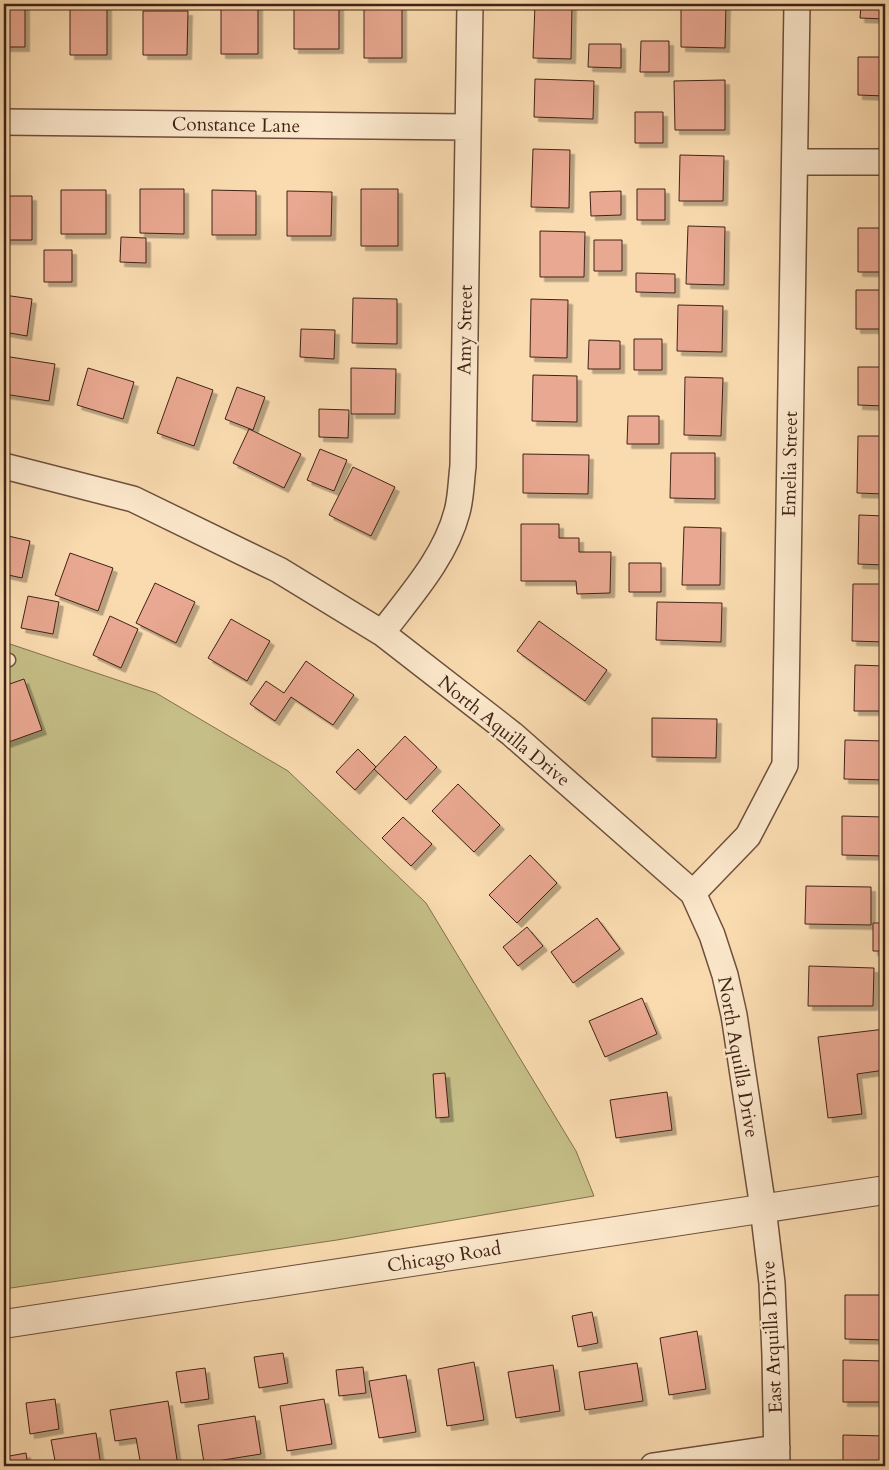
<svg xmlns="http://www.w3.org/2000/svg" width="889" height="1470" font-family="Cardo,serif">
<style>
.green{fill:#c5be86;stroke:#82704e}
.building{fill:#e9a891;stroke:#402215;filter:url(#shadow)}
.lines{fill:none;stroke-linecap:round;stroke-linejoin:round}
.service-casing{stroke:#6e503c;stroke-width:15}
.minor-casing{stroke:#6e503c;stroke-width:28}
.tertiary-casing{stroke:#6e503c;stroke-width:30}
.service{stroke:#fce8cc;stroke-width:12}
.minor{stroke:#fce8cc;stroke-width:25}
.tertiary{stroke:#fce8cc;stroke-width:28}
.labels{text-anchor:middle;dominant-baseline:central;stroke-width:4.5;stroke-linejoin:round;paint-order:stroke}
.street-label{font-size:19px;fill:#402215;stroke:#fce8cc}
</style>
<defs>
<filter id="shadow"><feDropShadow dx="4.5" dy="4.5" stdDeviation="0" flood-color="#0004"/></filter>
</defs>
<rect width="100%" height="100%" fill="#fadbb0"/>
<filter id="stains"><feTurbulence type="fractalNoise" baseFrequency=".004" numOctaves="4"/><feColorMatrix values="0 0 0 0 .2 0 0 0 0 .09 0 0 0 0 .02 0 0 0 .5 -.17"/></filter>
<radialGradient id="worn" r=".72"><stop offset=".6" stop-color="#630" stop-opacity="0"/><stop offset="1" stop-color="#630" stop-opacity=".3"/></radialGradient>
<path class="green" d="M 4,642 L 156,693 L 288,771 L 426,903 L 576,1151 L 594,1196 L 337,1240 L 4,1289 Z"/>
<path class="building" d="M 4,4 L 25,4 L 25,47 L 4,47 Z
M 70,4 L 107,4 L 107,55 L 70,55 Z
M 221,4 L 258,4 L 258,54 L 221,54 Z
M 294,4 L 339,4 L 339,49 L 294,49 Z
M 364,4 L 402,4 L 402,58 L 364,58 Z
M 535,4 L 572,4 L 571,59 L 533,58 Z
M 681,4 L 726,4 L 725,48 L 681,47 Z
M 861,4 L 885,4 L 885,19 L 860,18 Z
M 143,11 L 188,11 L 187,55 L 143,55 Z
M 641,41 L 669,41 L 669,72 L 640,72 Z
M 589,44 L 621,44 L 621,68 L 588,67 Z
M 858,57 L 885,57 L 885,96 L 858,95 Z
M 535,79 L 594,81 L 593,119 L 534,117 Z
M 725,80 L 725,130 L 675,130 L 674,81 Z
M 635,112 L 663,112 L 663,143 L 635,143 Z
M 533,149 L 570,150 L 569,208 L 531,207 Z
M 680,155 L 724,156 L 723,201 L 679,201 Z
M 140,189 L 184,189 L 184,234 L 140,233 Z
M 361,189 L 398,189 L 398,246 L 361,246 Z
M 637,189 L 665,189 L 665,220 L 637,220 Z
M 61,190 L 106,190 L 106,234 L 61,234 Z
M 212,190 L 256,191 L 256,235 L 212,235 Z
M 287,191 L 332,192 L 331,236 L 287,236 Z
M 621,191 L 621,215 L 591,216 L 590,192 Z
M 4,196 L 32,196 L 32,240 L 4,240 Z
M 688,226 L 725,227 L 724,285 L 686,284 Z
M 858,228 L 885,228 L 885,272 L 858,272 Z
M 540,231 L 585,232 L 584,277 L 540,277 Z
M 121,237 L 146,238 L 146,263 L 120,262 Z
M 594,240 L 622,240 L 622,271 L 594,271 Z
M 44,250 L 72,250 L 72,282 L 44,282 Z
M 636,273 L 675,274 L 675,293 L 636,292 Z
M 856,290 L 885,290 L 885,329 L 856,329 Z
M 4,295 L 32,299 L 27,336 L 4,332 Z
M 353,298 L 397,299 L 397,344 L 352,343 Z
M 531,299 L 568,300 L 567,358 L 530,357 Z
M 678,305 L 723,306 L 722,352 L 677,351 Z
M 301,329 L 335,330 L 334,359 L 300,357 Z
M 634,339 L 662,339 L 662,370 L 634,370 Z
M 589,340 L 620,341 L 620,369 L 588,369 Z
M 4,356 L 55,364 L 49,401 L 4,394 Z
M 858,367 L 885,367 L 885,406 L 858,405 Z
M 88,368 L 134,382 L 123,419 L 77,405 Z
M 351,368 L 396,369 L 395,414 L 351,414 Z
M 533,375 L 577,376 L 577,422 L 532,421 Z
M 177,377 L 213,390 L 194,446 L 157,433 Z
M 685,377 L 723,378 L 721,436 L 684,435 Z
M 237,387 L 265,397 L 253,430 L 225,419 Z
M 319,409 L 349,410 L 348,438 L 319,437 Z
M 628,416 L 659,416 L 659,444 L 627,444 Z
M 249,429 L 301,454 L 284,488 L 233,463 Z
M 858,436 L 885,436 L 885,494 L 857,493 Z
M 320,449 L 347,460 L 334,491 L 307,480 Z
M 671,453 L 715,453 L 715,499 L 670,498 Z
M 523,454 L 589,455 L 588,494 L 523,493 Z
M 353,467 L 395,487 L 371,536 L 329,515 Z
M 859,515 L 885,516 L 885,565 L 858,564 Z
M 521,524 L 559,524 L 559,538 L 579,538 L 579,552 L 611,552 L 610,593 L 577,594 L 576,581 L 521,581 Z
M 684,527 L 721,528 L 720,585 L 682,585 Z
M 4,535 L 30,541 L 22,578 L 4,574 Z
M 70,553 L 113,568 L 98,611 L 55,595 Z
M 629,563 L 661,563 L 661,592 L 629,592 Z
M 155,583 L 195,602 L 176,643 L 136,623 Z
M 853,584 L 885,584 L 885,642 L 852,641 Z
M 28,596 L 59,602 L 53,634 L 21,628 Z
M 657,602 L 722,603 L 721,642 L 656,640 Z
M 110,616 L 138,629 L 121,668 L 93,655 Z
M 231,619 L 270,641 L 247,681 L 208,658 Z
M 539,621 L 607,670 L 585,701 L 517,651 Z
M 306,661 L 354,695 L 333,725 L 291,697 L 275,721 L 250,704 L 266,681 L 284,693 Z
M 855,665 L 885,666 L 885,711 L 854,711 Z
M 24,679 L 42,730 L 6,743 L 4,737 L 4,686 Z
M 652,718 L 717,719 L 716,758 L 652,757 Z
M 405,736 L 437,767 L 406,800 L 374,769 Z
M 845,740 L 885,741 L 885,780 L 844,779 Z
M 358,749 L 376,767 L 355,790 L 336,772 Z
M 458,784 L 500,825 L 474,852 L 432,811 Z
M 842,816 L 885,817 L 885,856 L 842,855 Z
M 403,817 L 432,844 L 411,866 L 382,838 Z
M 530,855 L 557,883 L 517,923 L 489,895 Z
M 806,886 L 871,887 L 871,925 L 805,924 Z
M 597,918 L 620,949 L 573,983 L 551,952 Z
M 873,923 L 885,923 L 885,951 L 873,951 Z
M 527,927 L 543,946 L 518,966 L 503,947 Z
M 809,966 L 874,968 L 873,1006 L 808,1006 Z
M 642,998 L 657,1034 L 605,1057 L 589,1021 Z
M 885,1029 L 885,1070 L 857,1074 L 862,1114 L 828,1118 L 818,1037 Z
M 445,1073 L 449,1117 L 436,1118 L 433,1074 Z
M 667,1092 L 672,1130 L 616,1138 L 610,1100 Z
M 845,1295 L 885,1295 L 885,1340 L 845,1339 Z
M 592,1312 L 598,1343 L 578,1347 L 572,1316 Z
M 697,1331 L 706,1389 L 669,1395 L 660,1338 Z
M 283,1353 L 288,1383 L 259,1388 L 254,1357 Z
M 843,1360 L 885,1361 L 885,1402 L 843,1402 Z
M 474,1362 L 484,1420 L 447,1426 L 438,1369 Z
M 637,1363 L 643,1401 L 585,1410 L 579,1372 Z
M 553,1365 L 560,1411 L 516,1418 L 508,1372 Z
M 363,1367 L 366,1393 L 339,1396 L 336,1370 Z
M 205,1368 L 209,1399 L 181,1403 L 176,1372 Z
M 406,1375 L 416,1432 L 379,1438 L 369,1381 Z
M 55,1399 L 59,1429 L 30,1434 L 26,1403 Z
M 324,1399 L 332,1444 L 287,1451 L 280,1406 Z
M 168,1401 L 178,1466 L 141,1466 L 136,1438 L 115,1441 L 110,1410 Z
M 255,1416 L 261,1454 L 204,1463 L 198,1425 Z
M 96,1433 L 101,1466 L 56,1466 L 51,1440 Z
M 843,1435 L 885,1436 L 885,1466 L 843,1466 Z
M 26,1453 L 28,1466 L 4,1466 L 4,1457 Z"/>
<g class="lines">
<g class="service-casing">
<path id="service" d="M 4,659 L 9,660"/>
</g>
<g class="minor-casing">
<path id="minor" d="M 4,122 L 467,127
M 795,162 L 885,162
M 4,466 L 133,499 L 279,570 L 382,633 L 512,734 L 693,893 L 712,935 L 725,975 L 734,1015 L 763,1208 L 772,1283 L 775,1356 L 777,1466
M 382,633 C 410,596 445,558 457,512 C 461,498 461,482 463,466 L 470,4
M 693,893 L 748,836 L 785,765 L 797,4
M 653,1466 L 777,1448"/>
</g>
<g class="tertiary-casing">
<path id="tertiary" d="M 4,1324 L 885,1190"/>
</g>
<use href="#service" class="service"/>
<use href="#minor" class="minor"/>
<use href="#tertiary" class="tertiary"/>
</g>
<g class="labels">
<g class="street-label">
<text transform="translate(236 125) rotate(1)">Constance Lane</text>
<text transform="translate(465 330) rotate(-89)">Amy Street</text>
<text transform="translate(790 464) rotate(-89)">Emelia Street</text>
<text transform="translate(504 731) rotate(39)">North Aquilla Drive</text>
<text transform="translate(738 1057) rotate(80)">North Aquilla Drive</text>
<text transform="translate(444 1257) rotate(-9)">Chicago Road</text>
<text transform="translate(772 1337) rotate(-93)">East Arquilla Drive</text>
</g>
</g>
<rect width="889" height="1470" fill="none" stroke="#fadbb0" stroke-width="20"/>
<rect x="5" y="5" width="879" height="1460" fill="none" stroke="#402215" stroke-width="2.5"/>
<rect x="10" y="10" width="869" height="1450" fill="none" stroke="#402215"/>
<rect width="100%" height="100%" filter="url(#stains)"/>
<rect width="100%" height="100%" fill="url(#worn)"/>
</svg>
